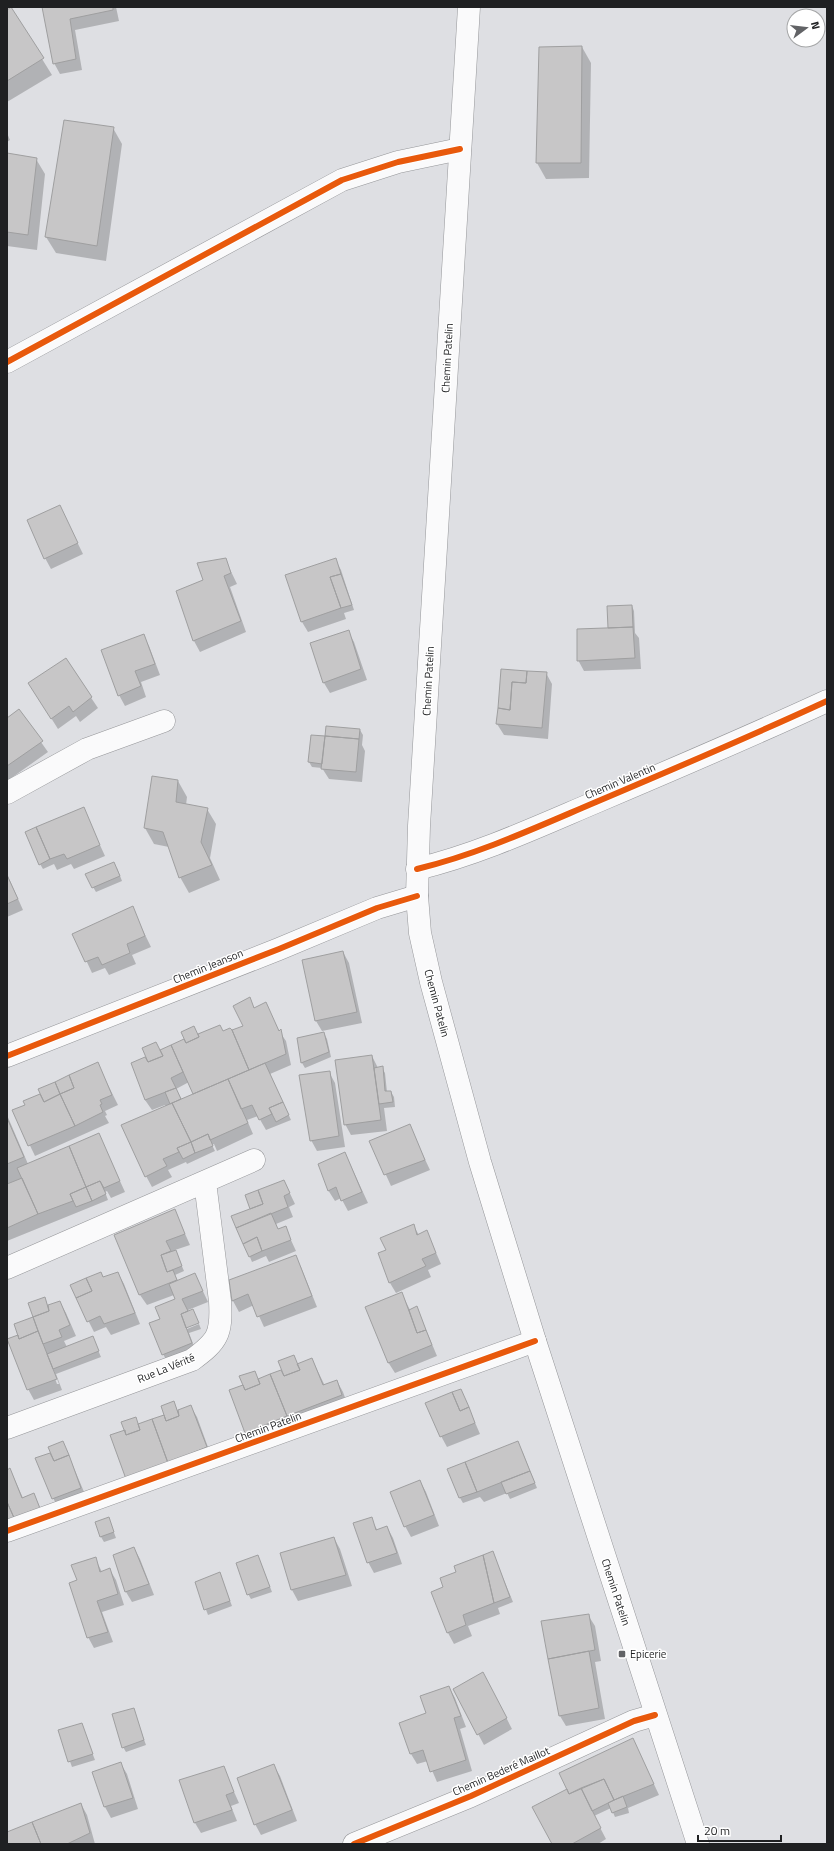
<svg xmlns="http://www.w3.org/2000/svg" width="834" height="1851" font-family="'Titillium Web',sans-serif">
<style>
.shadow{fill:#0003;fill-rule:evenodd}
.building{fill:#c7c6c7;stroke:#9f9fa0}
.lines{fill:none;stroke-linecap:round;stroke-linejoin:round}
.minor-casing{stroke:#959699;stroke-width:23}
.major-casing{stroke:#959699;stroke-width:23}
.minor{stroke:#fafafb;stroke-width:22}
.major{stroke:#fafafb;stroke-width:22}
.cycleway-casing{stroke:#fff;stroke-width:8}
.cycleway{stroke:#e8590c;stroke-width:6}
.poi-dot{fill:#626366;stroke:#fff;stroke-width:1.5}
.labels{text-anchor:middle;dominant-baseline:central;stroke-width:3;stroke-linejoin:round;paint-order:stroke}
.street-label{font-size:11px;fill:#1f2022;stroke:#fff}
.poi-label{font-size:11px;fill:#1f2022;stroke:#fff;text-anchor:start}
</style>
<rect width="100%" height="100%" fill="#dedfe3"/>
<path class="shadow" d="M 43,7 L 116,7 L 119,21 L 75,30 L 82,70 L 60,74 L 54,63 Z
M 11,9 L 52,75 L 7,102 L 7,11 Z
M 582,47 L 591,63 L 589,178 L 546,179 L 537,163 L 540,48 Z
M 113,128 L 122,144 L 106,261 L 56,253 L 46,237 Z
M 7,133 L 10,140 L 7,142 Z
M 7,154 L 36,159 L 45,174 L 37,250 L 7,246 Z
M 60,507 L 83,554 L 51,569 L 45,558 Z
M 225,559 L 237,584 L 230,587 L 246,632 L 200,652 L 194,641 L 177,592 L 204,580 Z
M 335,559 L 341,570 L 354,610 L 344,613 L 346,619 L 308,632 L 302,622 L 287,576 Z
M 632,606 L 634,611 L 635,633 L 639,638 L 641,669 L 584,671 L 578,660 Z
M 348,631 L 354,642 L 367,680 L 330,693 L 324,683 L 311,644 Z
M 143,635 L 149,646 L 160,675 L 141,682 L 146,697 L 125,706 L 119,695 Z
M 65,659 L 98,708 L 80,722 L 76,716 L 58,729 L 36,694 Z
M 546,673 L 552,684 L 548,739 L 504,735 L 497,724 Z
M 19,711 L 48,752 L 7,781 L 7,719 Z
M 360,730 L 363,735 L 362,745 L 365,751 L 362,782 L 329,779 L 322,768 L 312,767 L 309,762 L 312,736 L 326,737 Z
M 178,781 L 187,797 L 186,805 L 207,809 L 216,824 L 210,858 L 220,880 L 189,893 L 180,877 L 169,847 L 154,844 L 145,828 Z
M 83,808 L 105,856 L 74,869 L 71,864 L 57,870 L 54,864 L 43,869 L 40,864 Z
M 117,868 L 122,881 L 96,892 L 93,887 Z
M 7,874 L 23,910 L 7,917 Z
M 132,908 L 151,947 L 132,955 L 136,964 L 109,975 L 105,968 L 92,973 L 74,934 Z
M 343,952 L 349,963 L 362,1023 L 322,1031 L 316,1021 Z
M 249,999 L 255,1009 L 266,1004 L 279,1031 L 286,1041 L 291,1065 L 270,1074 L 291,1120 L 266,1130 L 258,1116 L 247,1120 L 253,1134 L 217,1151 L 214,1144 L 212,1145 L 215,1151 L 187,1164 L 186,1162 L 168,1170 L 172,1177 L 152,1187 L 146,1176 L 166,1107 L 165,1105 L 152,1110 L 145,1100 L 149,1066 L 160,1051 L 186,1039 L 219,1026 L 223,1032 L 231,1032 L 244,1026 ZM 189,1082 L 194,1095 L 182,1100 L 176,1089 Z
M 324,1033 L 327,1039 L 331,1057 L 305,1068 L 302,1063 L 298,1038 Z
M 372,1056 L 378,1068 L 382,1068 L 385,1073 L 387,1092 L 391,1092 L 394,1097 L 395,1107 L 384,1108 L 387,1131 L 351,1135 L 345,1124 Z
M 97,1063 L 118,1105 L 105,1111 L 107,1115 L 105,1116 L 109,1123 L 35,1156 L 13,1110 L 26,1106 L 24,1102 L 41,1095 Z
M 329,1072 L 335,1083 L 345,1147 L 317,1151 L 311,1140 Z
M 7,1115 L 28,1164 L 99,1135 L 125,1192 L 111,1198 L 107,1191 L 105,1192 L 108,1200 L 7,1241 Z
M 409,1125 L 430,1170 L 391,1186 L 371,1142 Z
M 345,1153 L 368,1203 L 348,1211 L 341,1198 L 335,1201 L 328,1190 Z
M 284,1181 L 295,1204 L 289,1207 L 293,1217 L 276,1224 L 278,1230 L 285,1227 L 296,1251 L 269,1262 L 266,1256 L 252,1262 L 245,1245 L 252,1209 Z
M 175,1211 L 190,1245 L 175,1250 L 184,1271 L 175,1275 L 178,1281 L 195,1274 L 208,1302 L 188,1310 L 189,1312 L 193,1311 L 198,1322 L 187,1327 L 187,1329 L 199,1324 L 201,1329 L 189,1333 L 197,1354 L 169,1365 L 163,1354 L 162,1320 L 176,1299 L 174,1295 L 147,1305 L 140,1295 L 116,1235 Z
M 413,1225 L 419,1235 L 427,1232 L 441,1264 L 428,1270 L 431,1277 L 396,1293 L 390,1283 L 387,1251 Z
M 295,1256 L 301,1267 L 317,1307 L 264,1327 L 254,1305 L 239,1312 L 233,1301 L 230,1281 Z
M 101,1273 L 104,1278 L 118,1273 L 124,1284 L 140,1324 L 111,1335 L 106,1327 L 94,1332 L 71,1286 Z
M 402,1294 L 410,1310 L 419,1313 L 437,1356 L 395,1373 L 388,1362 Z
M 45,1298 L 48,1306 L 60,1302 L 66,1313 L 76,1336 L 64,1341 L 67,1347 L 94,1341 L 101,1357 L 56,1374 L 62,1390 L 34,1400 L 28,1389 L 20,1340 L 15,1324 L 34,1318 ZM 49,1358 L 59,1384 L 57,1384 L 48,1359 Z
M 294,1357 L 298,1365 L 312,1359 L 325,1386 L 337,1381 L 343,1392 L 348,1406 L 252,1443 L 246,1432 L 258,1380 L 284,1377 Z
M 174,1403 L 178,1411 L 191,1407 L 197,1417 L 212,1458 L 126,1431 L 135,1418 L 139,1425 L 165,1416 Z
M 471,1413 L 480,1434 L 447,1447 L 441,1436 Z
M 517,1442 L 523,1453 L 537,1488 L 510,1499 L 507,1493 L 484,1502 L 480,1497 L 463,1503 L 460,1498 Z
M 54,1461 L 71,1461 L 87,1499 L 59,1509 L 53,1498 Z
M 10,1469 L 23,1498 L 34,1494 L 46,1521 L 7,1536 L 7,1471 Z
M 420,1481 L 426,1492 L 439,1526 L 411,1537 L 405,1526 Z
M 109,1519 L 116,1538 L 104,1542 L 101,1537 Z
M 371,1519 L 378,1531 L 387,1527 L 393,1538 L 402,1564 L 374,1573 L 368,1562 Z
M 334,1538 L 340,1549 L 352,1586 L 298,1601 L 292,1590 L 281,1553 Z
M 134,1548 L 140,1559 L 154,1595 L 132,1602 L 126,1592 Z
M 95,1558 L 102,1572 L 110,1570 L 116,1580 L 124,1605 L 102,1612 L 113,1642 L 94,1648 L 88,1637 L 78,1581 Z
M 495,1558 L 513,1602 L 498,1608 L 500,1614 L 468,1626 L 472,1636 L 454,1644 L 448,1633 L 432,1592 L 445,1588 Z
M 260,1561 L 272,1592 L 251,1599 L 248,1594 Z
M 220,1574 L 232,1606 L 208,1615 L 196,1583 Z
M 588,1615 L 595,1626 L 601,1661 L 595,1662 L 605,1719 L 566,1726 L 560,1716 Z
M 489,1684 L 512,1729 L 484,1745 L 454,1689 Z
M 449,1687 L 455,1698 L 466,1727 L 460,1729 L 472,1771 L 437,1782 L 428,1761 L 417,1764 L 411,1754 L 427,1714 Z
M 133,1709 L 146,1745 L 126,1752 L 123,1747 Z
M 81,1724 L 95,1760 L 72,1767 L 59,1731 Z
M 633,1739 L 659,1795 L 628,1808 L 629,1813 L 615,1817 L 611,1808 L 594,1816 L 606,1839 L 598,1844 L 554,1844 Z
M 121,1764 L 127,1774 L 138,1809 L 111,1818 L 105,1807 L 93,1773 Z
M 274,1766 L 280,1776 L 297,1821 L 261,1835 L 255,1824 Z
M 223,1767 L 239,1803 L 231,1806 L 237,1821 L 201,1833 L 195,1823 L 180,1780 Z
M 81,1804 L 87,1815 L 95,1844 L 7,1844 L 7,1833 Z"/>
<path class="building" d="M 11,7 L 44,58 L 7,81 L 7,10 Z
M 42,7 L 113,7 L 113,10 L 70,19 L 76,59 L 53,64 Z
M 582,46 L 581,163 L 536,163 L 539,47 Z
M 64,120 L 114,127 L 97,246 L 45,237 Z
M 7,153 L 37,158 L 28,235 L 7,232 Z
M 60,505 L 78,543 L 44,559 L 27,520 Z
M 226,558 L 231,573 L 224,576 L 241,621 L 193,641 L 176,591 L 203,580 L 197,563 Z
M 336,558 L 341,574 L 330,577 L 341,608 L 301,622 L 285,575 Z
M 341,574 L 352,605 L 341,608 L 330,577 Z
M 632,605 L 633,627 L 608,628 L 607,606 Z
M 633,627 L 635,658 L 577,661 L 577,629 Z
M 349,630 L 361,669 L 323,683 L 310,643 Z
M 144,634 L 155,664 L 135,671 L 141,686 L 118,696 L 101,650 Z
M 66,658 L 92,697 L 73,712 L 69,706 L 51,719 L 28,683 Z
M 501,669 L 527,671 L 526,683 L 512,682 L 510,710 L 498,708 Z
M 527,671 L 547,672 L 542,728 L 496,724 L 498,708 L 510,710 L 512,682 L 526,683 Z
M 19,709 L 43,741 L 7,766 L 7,718 Z
M 326,726 L 360,729 L 359,739 L 325,736 Z
M 311,735 L 325,736 L 322,764 L 308,762 Z
M 325,736 L 359,739 L 356,772 L 321,769 Z
M 152,776 L 178,780 L 176,802 L 208,808 L 201,842 L 212,865 L 179,878 L 163,832 L 144,828 Z
M 84,807 L 100,845 L 67,859 L 64,854 L 50,859 L 36,827 Z
M 36,827 L 50,859 L 39,865 L 25,832 Z
M 114,862 L 120,876 L 92,888 L 85,874 Z
M 7,875 L 18,899 L 7,904 Z
M 133,906 L 145,936 L 127,944 L 130,953 L 102,965 L 98,957 L 85,962 L 72,934 Z
M 343,951 L 357,1012 L 315,1021 L 302,960 Z
M 250,997 L 254,1008 L 266,1002 L 279,1031 L 281,1029 L 286,1054 L 249,1070 L 232,1030 L 243,1026 L 233,1006 Z
M 220,1025 L 223,1031 L 230,1028 L 232,1030 L 249,1070 L 193,1094 L 171,1045 L 184,1039 L 186,1043 L 199,1037 L 198,1034 Z
M 194,1026 L 199,1037 L 186,1043 L 181,1032 Z
M 324,1032 L 329,1052 L 301,1063 L 297,1038 Z
M 156,1042 L 163,1056 L 148,1062 L 142,1048 Z
M 171,1045 L 183,1072 L 171,1078 L 176,1088 L 145,1100 L 131,1063 L 145,1057 L 148,1062 L 163,1056 L 160,1050 Z
M 372,1055 L 381,1120 L 344,1125 L 335,1060 Z
M 98,1062 L 112,1095 L 100,1100 L 102,1104 L 100,1105 L 103,1112 L 75,1126 L 60,1094 L 74,1088 L 69,1075 Z
M 265,1063 L 283,1102 L 269,1108 L 272,1114 L 259,1120 L 252,1105 L 241,1109 L 228,1079 Z
M 383,1066 L 385,1091 L 391,1091 L 393,1102 L 379,1104 L 374,1068 Z
M 330,1071 L 339,1136 L 310,1141 L 299,1075 Z
M 69,1075 L 74,1088 L 60,1094 L 55,1082 Z
M 228,1079 L 248,1123 L 210,1140 L 208,1134 L 191,1142 L 172,1103 Z
M 55,1082 L 60,1094 L 44,1102 L 38,1089 Z
M 176,1088 L 181,1099 L 170,1104 L 165,1092 Z
M 40,1094 L 44,1102 L 60,1094 L 75,1126 L 28,1146 L 12,1110 L 25,1105 L 23,1101 Z
M 283,1102 L 289,1115 L 276,1122 L 269,1108 Z
M 172,1103 L 191,1142 L 177,1148 L 179,1152 L 163,1159 L 167,1166 L 145,1177 L 121,1125 Z
M 7,1118 L 24,1157 L 7,1164 Z
M 410,1124 L 425,1160 L 384,1175 L 369,1141 Z
M 99,1133 L 120,1181 L 104,1188 L 100,1181 L 86,1187 L 69,1146 Z
M 208,1134 L 213,1146 L 195,1153 L 191,1142 Z
M 191,1142 L 195,1153 L 183,1159 L 177,1148 Z
M 69,1146 L 86,1187 L 70,1194 L 73,1201 L 38,1214 L 17,1168 Z
M 345,1152 L 362,1192 L 341,1201 L 336,1187 L 328,1191 L 318,1164 Z
M 22,1178 L 38,1214 L 7,1228 L 7,1184 Z
M 284,1180 L 290,1193 L 284,1196 L 288,1207 L 236,1228 L 231,1216 L 263,1204 L 258,1190 Z
M 100,1181 L 106,1194 L 92,1201 L 86,1187 Z
M 86,1187 L 92,1201 L 76,1207 L 70,1194 Z
M 258,1190 L 263,1204 L 250,1209 L 245,1195 Z
M 175,1209 L 185,1234 L 166,1241 L 171,1251 L 161,1255 L 167,1272 L 173,1270 L 177,1280 L 139,1295 L 114,1235 Z
M 271,1213 L 278,1229 L 286,1226 L 291,1240 L 262,1251 L 257,1237 L 243,1244 L 236,1228 Z
M 414,1224 L 417,1235 L 427,1230 L 436,1253 L 422,1259 L 426,1266 L 389,1283 L 378,1253 L 386,1250 L 380,1238 Z
M 257,1237 L 262,1251 L 249,1257 L 243,1244 Z
M 176,1250 L 182,1266 L 167,1272 L 161,1255 Z
M 296,1255 L 312,1296 L 257,1317 L 248,1294 L 232,1301 L 229,1280 Z
M 101,1272 L 103,1277 L 118,1272 L 135,1313 L 104,1324 L 100,1316 L 87,1322 L 76,1298 L 92,1291 L 86,1278 Z
M 195,1273 L 203,1291 L 182,1299 L 188,1311 L 181,1314 L 192,1343 L 162,1355 L 149,1323 L 160,1319 L 155,1307 L 175,1299 L 169,1284 Z
M 86,1278 L 92,1291 L 76,1298 L 70,1285 Z
M 402,1292 L 417,1333 L 426,1330 L 432,1345 L 388,1363 L 365,1307 Z
M 45,1297 L 49,1311 L 33,1317 L 28,1303 Z
M 60,1301 L 70,1325 L 59,1330 L 62,1337 L 43,1344 L 33,1317 L 49,1311 L 48,1305 Z
M 417,1306 L 426,1330 L 417,1333 L 409,1310 Z
M 193,1309 L 199,1323 L 186,1328 L 181,1314 Z
M 33,1317 L 38,1331 L 19,1339 L 14,1324 Z
M 38,1331 L 57,1379 L 27,1390 L 7,1339 L 18,1335 L 19,1339 Z
M 93,1336 L 99,1351 L 53,1369 L 47,1354 Z
M 294,1355 L 300,1370 L 284,1376 L 278,1361 Z
M 312,1358 L 323,1385 L 337,1380 L 342,1395 L 287,1416 L 270,1374 L 281,1370 L 284,1376 L 300,1370 L 297,1364 Z
M 255,1371 L 260,1384 L 245,1390 L 239,1376 Z
M 270,1374 L 287,1416 L 245,1433 L 229,1390 L 243,1385 L 245,1390 L 260,1384 L 258,1379 Z
M 461,1389 L 469,1407 L 460,1411 L 452,1392 Z
M 452,1392 L 460,1411 L 469,1407 L 475,1423 L 440,1437 L 425,1403 Z
M 174,1401 L 179,1416 L 166,1421 L 161,1406 Z
M 191,1405 L 207,1447 L 168,1463 L 152,1419 L 164,1415 L 166,1421 L 179,1416 L 178,1410 Z
M 136,1417 L 140,1430 L 126,1435 L 121,1422 Z
M 152,1419 L 168,1463 L 126,1479 L 110,1435 L 125,1430 L 126,1435 L 140,1430 L 138,1424 Z
M 63,1441 L 69,1455 L 54,1461 L 48,1447 Z
M 518,1441 L 530,1471 L 477,1492 L 465,1462 Z
M 50,1453 L 54,1461 L 69,1455 L 81,1488 L 52,1499 L 35,1458 Z
M 465,1462 L 477,1492 L 459,1498 L 447,1469 Z
M 10,1468 L 22,1498 L 34,1493 L 41,1511 L 15,1520 L 7,1502 L 7,1470 Z
M 530,1471 L 535,1483 L 506,1494 L 501,1482 Z
M 420,1480 L 434,1515 L 404,1527 L 390,1492 Z
M 7,1502 L 15,1520 L 7,1523 Z
M 109,1517 L 114,1532 L 100,1537 L 95,1522 Z
M 372,1517 L 376,1530 L 387,1526 L 397,1553 L 367,1563 L 353,1523 Z
M 334,1537 L 346,1575 L 291,1590 L 280,1553 Z
M 134,1547 L 149,1584 L 125,1592 L 113,1555 Z
M 493,1551 L 510,1597 L 494,1603 L 483,1555 Z
M 258,1555 L 270,1587 L 247,1595 L 236,1563 Z
M 483,1555 L 494,1603 L 463,1615 L 466,1625 L 447,1633 L 431,1592 L 443,1587 L 440,1578 L 456,1572 L 454,1566 Z
M 96,1557 L 100,1572 L 110,1568 L 118,1594 L 97,1601 L 108,1632 L 87,1638 L 69,1583 L 77,1580 L 71,1565 Z
M 220,1572 L 230,1601 L 204,1610 L 195,1582 Z
M 589,1614 L 595,1650 L 548,1659 L 541,1621 Z
M 589,1651 L 599,1708 L 559,1716 L 548,1659 Z
M 483,1672 L 507,1718 L 477,1735 L 453,1689 Z
M 449,1686 L 461,1716 L 454,1718 L 466,1760 L 430,1772 L 423,1750 L 410,1754 L 399,1723 L 426,1713 L 420,1696 Z
M 134,1708 L 144,1740 L 122,1748 L 112,1714 Z
M 82,1723 L 93,1754 L 68,1762 L 58,1730 Z
M 633,1738 L 654,1784 L 614,1800 L 604,1779 L 569,1794 L 559,1773 Z
M 121,1762 L 133,1798 L 104,1807 L 92,1772 Z
M 274,1764 L 292,1810 L 254,1825 L 237,1778 Z
M 224,1766 L 234,1792 L 226,1795 L 232,1810 L 194,1823 L 179,1780 Z
M 604,1779 L 614,1800 L 592,1811 L 581,1788 Z
M 581,1788 L 601,1828 L 572,1844 L 552,1844 L 532,1807 L 567,1789 L 569,1794 Z
M 623,1796 L 627,1807 L 612,1813 L 608,1803 Z
M 81,1803 L 90,1833 L 67,1844 L 41,1844 L 32,1822 Z
M 32,1822 L 41,1844 L 7,1844 L 7,1832 Z"/>
<g class="lines">
<g class="minor-casing">
<path id="minor" d="M 7,362 L 342,180 L 398,162 L 460,149
M 7,793 L 87,749 L 164,721
M 417,869 C 479,854 537,827 596,802 C 674,769 751,736 827,701
M 7,1056 L 279,949 L 377,908 L 417,896
M 7,1268 L 254,1160
M 7,1428 L 192,1360 C 218,1341 222,1334 220,1301 L 205,1182
M 7,1531 L 535,1341
M 354,1844 L 471,1796 L 634,1721 L 655,1715"/>
</g>
<g class="major-casing">
<path id="major" d="M 469,7 L 419,826 L 417,896 L 420,933 L 431,982 L 480,1162 L 535,1341 L 698,1844"/>
</g>
<use href="#minor" class="minor"/>
<use href="#major" class="major"/>
<g class="cycleway-casing">
<path id="cycleway" d="M 7,362 L 342,180 L 398,162 L 460,149
M 417,869 C 479,854 537,827 596,802 C 674,769 751,736 827,701
M 7,1056 L 279,949 L 377,908 L 417,896
M 7,1531 L 535,1341
M 354,1844 L 471,1796 L 634,1721 L 655,1715"/>
</g>
<use href="#cycleway" class="cycleway"/>
</g>
<rect class="poi-dot" x="618" y="1650" width="8" height="8" rx="2"/>
<g class="labels">
<g class="street-label">
<text transform="translate(447 358) rotate(-87)">Chemin Patelin</text>
<text transform="translate(428 681) rotate(-87)">Chemin Patelin</text>
<text transform="translate(620 781) rotate(-23)">Chemin Valentin</text>
<text transform="translate(208 966) rotate(-22)">Chemin Jeanson</text>
<text transform="translate(437 1003) rotate(75)">Chemin Patelin</text>
<text transform="translate(166 1368) rotate(-22)">Rue La Vérité</text>
<text transform="translate(268 1427) rotate(-20)">Chemin Patelin</text>
<text transform="translate(616 1592) rotate(72)">Chemin Patelin</text>
<text transform="translate(501 1771) rotate(-24)">Chemin Bederé Maillot</text>
</g>
<g class="poi-label">
<text x="630" y="1654">Epicerie</text>
</g>
</g>
<rect width="834" height="1851" fill="none" stroke="#1f2022" stroke-width="16"/>
<g transform="translate(806 28) rotate(75)"><circle r="19" fill="#ffffff" stroke="#a5a6a7"/>
<path d="M0-3L7 15L0 10L-7 15Z" fill="#626366"/>
<text y="-6" font-size="11" font-weight="bold" text-anchor="middle" fill="#1f2022">N</text>
</g>
<path d="M698 1835v6h83v-6" fill="none" stroke="#1f2022" stroke-width="2"/>
<text x="704" y="1835" font-size="12" fill="#1f2022" stroke="#ffffff" stroke-width="3" paint-order="stroke">20 m</text>
</svg>
